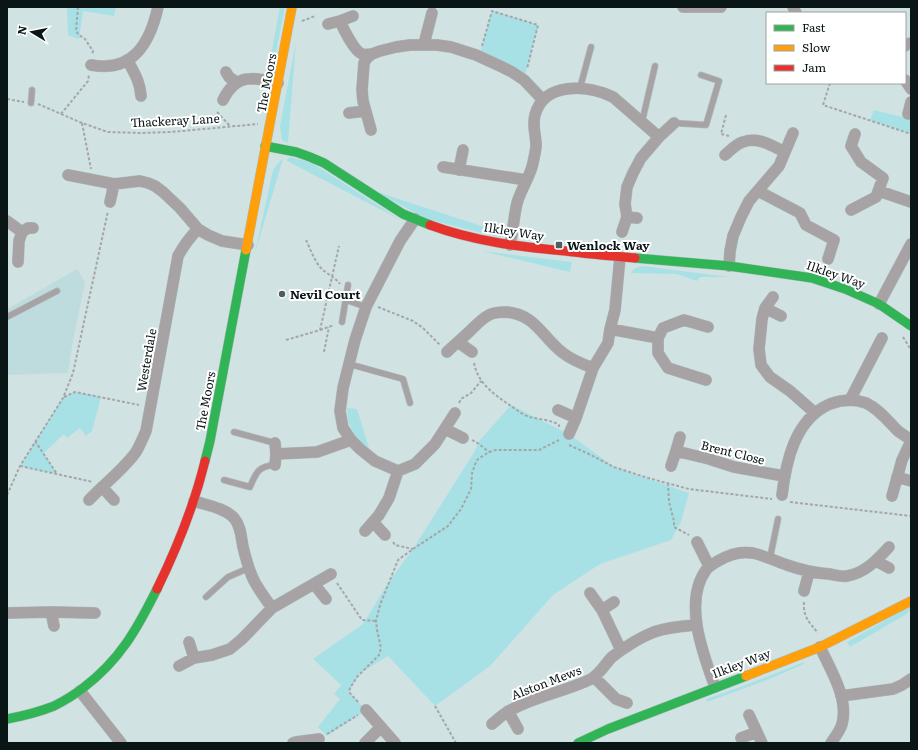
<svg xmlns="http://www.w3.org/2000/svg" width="918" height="750" font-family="Literata,serif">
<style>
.built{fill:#bedcde}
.green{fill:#a8e1e5}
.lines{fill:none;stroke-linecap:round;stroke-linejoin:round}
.lane-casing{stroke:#afbbbc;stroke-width:7}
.street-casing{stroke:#afbbbc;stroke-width:12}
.fast-casing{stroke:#afbbbc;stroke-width:10}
.slow-casing{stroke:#afbbbc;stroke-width:10}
.jam-casing{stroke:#afbbbc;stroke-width:10}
.path{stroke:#a5a6a8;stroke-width:2;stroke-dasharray:3 2;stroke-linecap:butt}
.lane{stroke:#a7a2a4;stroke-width:5.5}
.street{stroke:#a7a2a4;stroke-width:11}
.fast{stroke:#30b455;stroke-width:9}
.slow{stroke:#ff9f0a;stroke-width:9}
.jam{stroke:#e5322d;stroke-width:9}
.poi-dot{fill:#505d5e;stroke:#fff;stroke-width:1.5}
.labels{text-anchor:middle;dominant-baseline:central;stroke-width:4;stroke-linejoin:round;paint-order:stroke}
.street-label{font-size:12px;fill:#0a1516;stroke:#fff}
.poi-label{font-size:12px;font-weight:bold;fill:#0a1516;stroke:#fff;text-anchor:start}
</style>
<rect width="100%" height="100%" fill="#d1e2e3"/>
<path class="built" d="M 77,269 L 85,282 L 73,341 L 68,373 L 7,375 L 7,309 Z"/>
<path class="green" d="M 67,7 L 116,7 L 114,16 L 83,11 L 79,39 L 68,35 Z
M 280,7 L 285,7 L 274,62 L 272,67 L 268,71 Z
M 492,11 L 538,25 L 524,80 L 479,56 Z
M 296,42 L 288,143 L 282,140 L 280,126 Z
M 874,110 L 910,119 L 911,116 L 911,134 L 870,120 Z
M 291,157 L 312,163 L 401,220 L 287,161 L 287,159 Z
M 283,159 L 255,253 L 273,170 L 279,162 Z
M 377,192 L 503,233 L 499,237 L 426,219 Z
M 482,251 L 572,262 L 570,272 Z
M 643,266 L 729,277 L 700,277 L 697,281 L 677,274 L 631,273 C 634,267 638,267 643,266 Z
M 75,392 L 101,397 L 92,431 L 86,436 L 80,428 L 67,438 L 64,434 L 44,453 L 57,474 L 20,466 L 63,398 Z
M 511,405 L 569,434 L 614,467 L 689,493 L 681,522 L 671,540 L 600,564 L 553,595 L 490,666 L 435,706 L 388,656 L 359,674 L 349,692 L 366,710 L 327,736 L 318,727 L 340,699 L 334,694 L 341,685 L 313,659 L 363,624 L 390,580 L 413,549 L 473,454 L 480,440 Z
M 347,408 L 357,409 L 369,448 C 352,438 348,426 347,408 Z
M 911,606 L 911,610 L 905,615 L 850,647 L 847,642 Z
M 804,662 L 804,664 L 772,678 L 707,702 L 706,699 L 743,686 Z"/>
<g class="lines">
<g class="lane-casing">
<path id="lane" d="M 580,88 L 591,47
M 31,103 L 32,90
M 642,122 L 655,66
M 674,123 L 706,125 L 719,81 L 701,75
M 346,300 L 366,307
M 7,317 L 57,291
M 342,322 L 348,285
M 349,364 L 403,379 L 410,403
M 234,432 L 275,443
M 224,480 L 250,487 C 256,473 258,466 275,465
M 770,558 L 778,519
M 206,597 L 228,577 L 249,568"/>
</g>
<g class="street-casing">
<path id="street" d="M 683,7 L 721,7
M 793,7 L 796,13
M 353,16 L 340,21 C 343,28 354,51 362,54 C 365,55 369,54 372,54
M 328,24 L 340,21
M 424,44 L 432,13
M 905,46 L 907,44 L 911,43
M 128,61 C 134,73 140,81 141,96
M 91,65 C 133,73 150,43 158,7
M 226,72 L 229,77 L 236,82
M 905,80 L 911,89
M 223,100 C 236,73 253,77 278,83
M 349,113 L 365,111
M 908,114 L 911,102
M 371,130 L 363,101 L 362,90 L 364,63 L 367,58 L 372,54 L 380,51 L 396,47 L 410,45 L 437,45 L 451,47 L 476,55 L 500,66 L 512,72 L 524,80 L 543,100
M 725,155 C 731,150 736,144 743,142 C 758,136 772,146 785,152
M 443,167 L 526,180
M 459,170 L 463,150
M 68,175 L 114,184 L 140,181 L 148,183 L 155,186 L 163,192 L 180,208 L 198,229 L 208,235 L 222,241 L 248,245
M 758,191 L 800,213 L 806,225 L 834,240 L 828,259
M 879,191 L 911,202
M 110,202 L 114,184
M 851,210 L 876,197 L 883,178 L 861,162 L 851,146 L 855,134
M 627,217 L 637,218
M 7,221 L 22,232
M 622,232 L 627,217 L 625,204 L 627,187 L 633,173 L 641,158 L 659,137 L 674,123
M 510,245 C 513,231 514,216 517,203 C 521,189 530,177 533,163 C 534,157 536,151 536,145 C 536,135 532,126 535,115 C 544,81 588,85 613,97 L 659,137
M 18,262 L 19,241 L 22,232 L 28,228 L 33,228
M 729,266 L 730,251 L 733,236 L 741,217 L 749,201 L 779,166 L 793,133
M 773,297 L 765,308 L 762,319 L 759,349 L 761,365 L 770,377 L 790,391 L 815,413
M 879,304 L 911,244
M 765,308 L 781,316
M 610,329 L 658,338
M 458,342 L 472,352
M 447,352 C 455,344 464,337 472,329 C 477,324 483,318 489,315 C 494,312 501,312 507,312 C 536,315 542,337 563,353 C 572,360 582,364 593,368
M 706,380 L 668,368 L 658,353 L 658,338 L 663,328 L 684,320 L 708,327
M 850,400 L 882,338
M 558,410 L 576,418
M 445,429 L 463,438
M 569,434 L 576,418 L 593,368 L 608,343 L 610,329 L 615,310 L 620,257
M 676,451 L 709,459 L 734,467 L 784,476
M 276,454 L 317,452 L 351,440
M 275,465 L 276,454 L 275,443
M 671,466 L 676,451 L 680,437
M 398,471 L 375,461 L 360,449 L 351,440 L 343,428 L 340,411 L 343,388 L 355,340 L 366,307 L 400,241 L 415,219
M 897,477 L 911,481
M 102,487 L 114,500
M 782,495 C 786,461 795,419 830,404 C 841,400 854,399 866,403 C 879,409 888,421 898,431 C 902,434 907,437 911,440
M 892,496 L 902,460 L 911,441
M 89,500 C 104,484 123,470 136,452 C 140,445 143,438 146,431 L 178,256 C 184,245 190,237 198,229
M 194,501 C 206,505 225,508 234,518 C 241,526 241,537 243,547 C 245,555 247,563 250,571 C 254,585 264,596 272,608
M 373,522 L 385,535
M 365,531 L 379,515 L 389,498 L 398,471 L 415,464 L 435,444 L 455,413
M 697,542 L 709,566
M 876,561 L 889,568
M 314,584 L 326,599
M 804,591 L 809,572
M 590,593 L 602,610 L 621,650
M 602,610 L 614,602
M 51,612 L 54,626
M 7,613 L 51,612 L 95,613
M 189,642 L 194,658
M 820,647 C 830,669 849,698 842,724 C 840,731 835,737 831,743
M 179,666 L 194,658 L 212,655 L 230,649 L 242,639 L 272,608 L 331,574
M 594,677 L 616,699 L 627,703
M 715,687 C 703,654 683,602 706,570 C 709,566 713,564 718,561 C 728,555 741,551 753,553 C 765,556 776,561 787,565 C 801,570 815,573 829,574 C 835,575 841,577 847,576 C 865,573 877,560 889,547
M 80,691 L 121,743
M 841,696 L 893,689 L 902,685 L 911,679
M 366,710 L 395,743
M 508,711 L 518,729
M 749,715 L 762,743
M 492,724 C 497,720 503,714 509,711 C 534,696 565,692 591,679 C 600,674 605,664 612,657 C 623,648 641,637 654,632 C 668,627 682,626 696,625
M 741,738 L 757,732
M 293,743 L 296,742 L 319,739
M 365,743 L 381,727"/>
</g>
<g class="fast-casing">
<path id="fast" d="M 265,146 L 296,152 L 310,157 L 324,163 L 403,214 L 430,225
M 635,258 L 729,266 L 812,278 L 845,289 L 879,304 L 911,326
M 205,461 L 210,441 L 246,250
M 7,719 C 23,716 39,712 54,706 C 64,701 74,695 83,688 C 120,660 137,629 157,589
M 578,743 L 608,729 L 746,676"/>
</g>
<g class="slow-casing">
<path id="slow" d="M 246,250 L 292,7
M 746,676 L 820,647 L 911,601"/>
</g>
<g class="jam-casing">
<path id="jam" d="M 430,225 C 473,241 520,247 565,251 C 589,254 612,256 635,258
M 157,589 C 177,548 194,506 205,461"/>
</g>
<path class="path" d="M 78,7 L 76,31 L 79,35 L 85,39 L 93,51 L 92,55
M 302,21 L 315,16
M 482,46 L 492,11 L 538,25 L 527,69
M 830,83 L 823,105 L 911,134
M 7,99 L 24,102
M 38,104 L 82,123 L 108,132 L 141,133 L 171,132 L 258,124
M 217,112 L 230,126
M 61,114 L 88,81 L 89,75
M 726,115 L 721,134 L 729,136
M 82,123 L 91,169
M 306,240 C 310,248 314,260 320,267 C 326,274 334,276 340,284
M 378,307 L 413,321 L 423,328 L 440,345
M 320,330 L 334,325
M 903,337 L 911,350
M 286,340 L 320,330 L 339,246
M 324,352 L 329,327
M 474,363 C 478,384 495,395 511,406 C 516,409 521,414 527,416 C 538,420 550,419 559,425 L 559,427
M 64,397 L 75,392 L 139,405
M 459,403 L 461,399 L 471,393 L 481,381
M 472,440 L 479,444 L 489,452
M 35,441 L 57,474
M 569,445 L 591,455 L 614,467 L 648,478 L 689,489 L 772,499
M 20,466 L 93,482
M 668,483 L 669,502 L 674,521 L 674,527 L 689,535
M 7,495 L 20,466 L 63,398 L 73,373 L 108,211
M 790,502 L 911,516
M 393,542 L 395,545 L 413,549
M 337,583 L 362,620 L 376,621
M 804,602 C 803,617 809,622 818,633
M 358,702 L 349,692 L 350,688 L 357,677 L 379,655 L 381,648 L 377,630 L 376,621 L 380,605 L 398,560 L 413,549 L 448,526 L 461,509 L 471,489 L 472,473 L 476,462 L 478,459 L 489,452 L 496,450 L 539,450 L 559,440
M 435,706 L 456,743
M 327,734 L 358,715"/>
<use href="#lane" class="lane"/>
<use href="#street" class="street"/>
<use href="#fast" class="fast"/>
<use href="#slow" class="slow"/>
<use href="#jam" class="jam"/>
</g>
<g class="poi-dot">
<rect x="555" y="241" width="8" height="8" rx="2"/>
<circle cx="282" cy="294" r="4"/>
</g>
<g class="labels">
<g class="street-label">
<text transform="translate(266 83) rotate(-79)">The Moors</text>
<text transform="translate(175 120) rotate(-3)">Thackeray Lane</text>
<text transform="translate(514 231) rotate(9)">Ilkley Way</text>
<text transform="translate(836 274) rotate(19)">Ilkley Way</text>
<text transform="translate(146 360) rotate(-80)">Westerdale</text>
<text transform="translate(205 401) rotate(-79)">The Moors</text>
<text transform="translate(733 452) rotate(14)">Brent Close</text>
<text transform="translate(741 663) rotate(-21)">Ilkley Way</text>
<text transform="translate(546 682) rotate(-21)">Alston Mews</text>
</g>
<g class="poi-label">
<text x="567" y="245">Wenlock Way</text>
<text x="290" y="294">Nevil Court</text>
</g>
</g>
<rect width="918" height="750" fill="none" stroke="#0a1516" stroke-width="16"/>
<rect x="766" y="12" width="140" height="72" fill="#ffffff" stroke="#9da1a2"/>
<rect x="774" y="25" width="20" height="6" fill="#30b455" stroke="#9da1a2"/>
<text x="802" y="32" font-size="12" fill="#0a1516">Fast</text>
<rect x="774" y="45" width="20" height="6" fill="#ff9f0a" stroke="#9da1a2"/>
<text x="802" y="52" font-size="12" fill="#0a1516">Slow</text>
<rect x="774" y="65" width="20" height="6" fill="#e5322d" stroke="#9da1a2"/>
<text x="802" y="72" font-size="12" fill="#0a1516">Jam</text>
<g transform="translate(32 32) rotate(280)" stroke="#ffffff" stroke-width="3" paint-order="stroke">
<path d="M0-3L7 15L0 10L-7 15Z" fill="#0a1516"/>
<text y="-6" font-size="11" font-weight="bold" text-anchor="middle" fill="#0a1516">N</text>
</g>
</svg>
